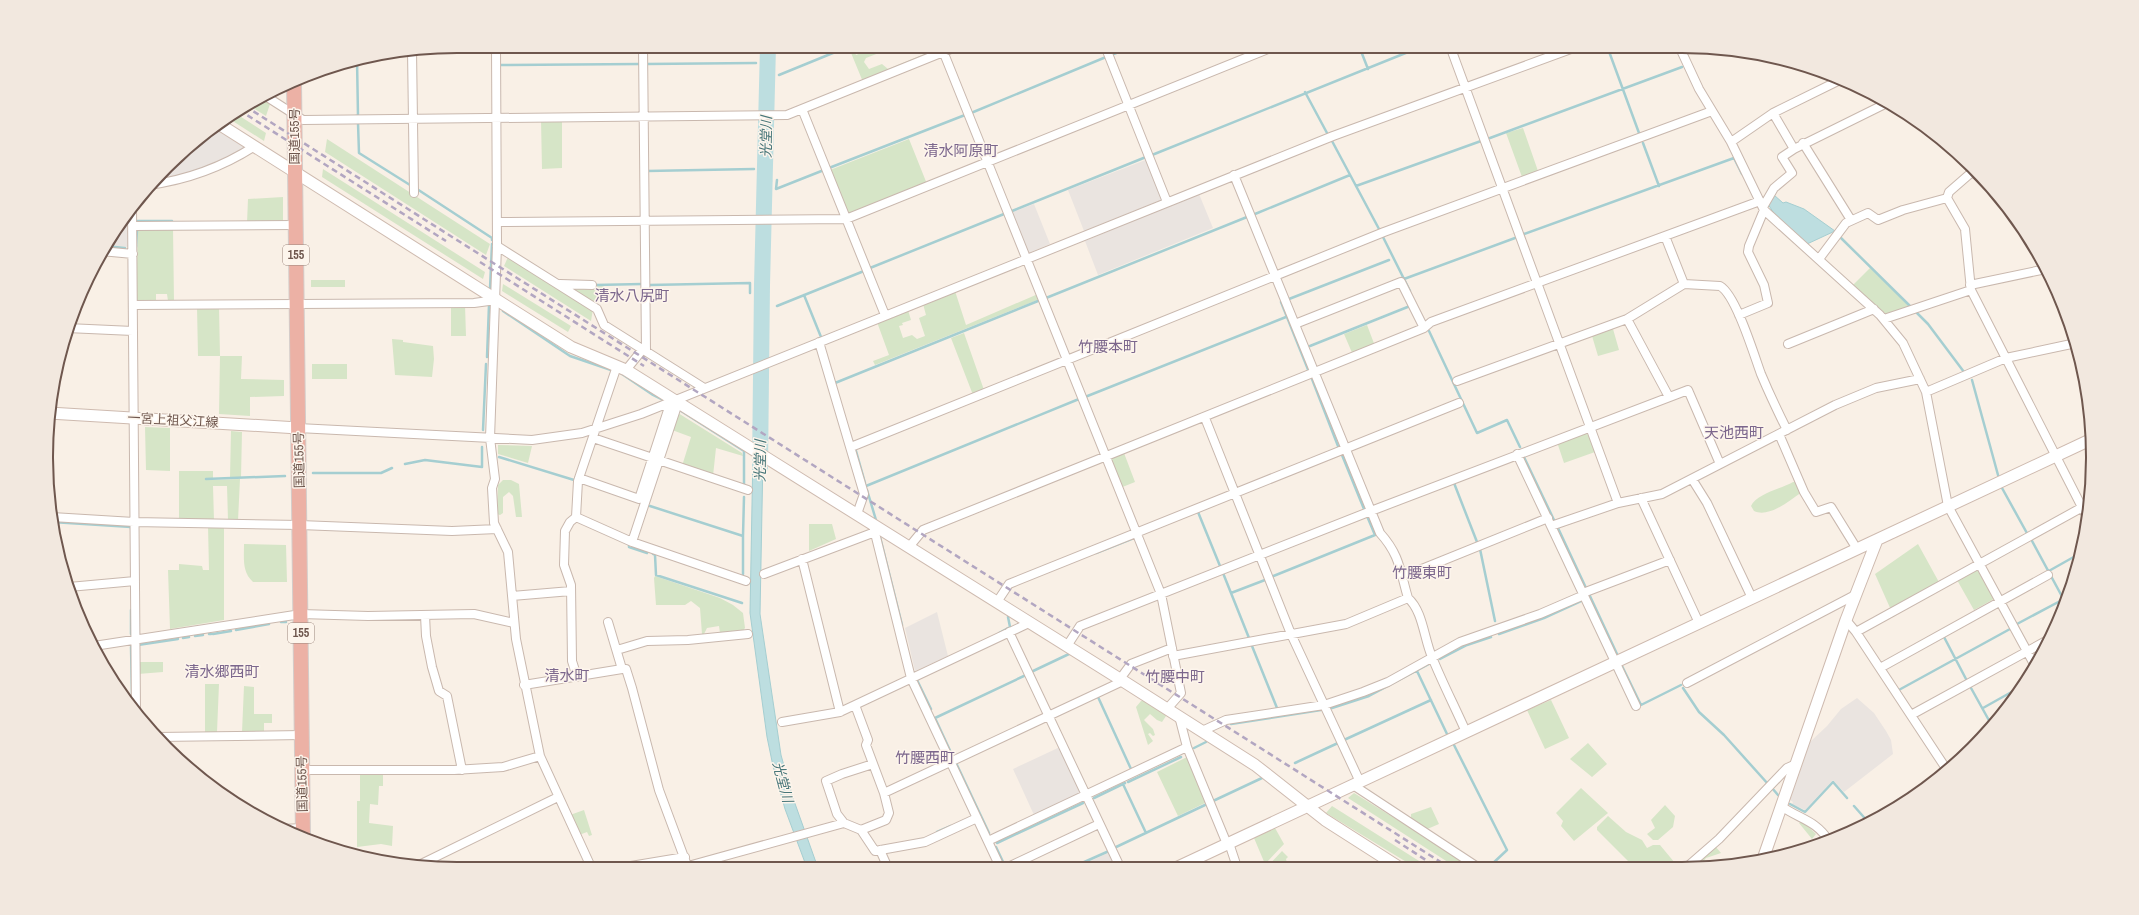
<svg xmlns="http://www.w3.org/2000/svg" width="2139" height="915" font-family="'Archivo Narrow','Noto Sans JP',sans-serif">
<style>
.industrial{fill:#eae4e0}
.green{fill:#d6e5c7}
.water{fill:#bddee0;stroke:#a5ced1}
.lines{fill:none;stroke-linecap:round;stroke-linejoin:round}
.stream{stroke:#a5ced1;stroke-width:2.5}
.river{stroke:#bddee0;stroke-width:16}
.street-casing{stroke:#c9b8ae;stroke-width:10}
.secondary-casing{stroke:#cebaaf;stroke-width:13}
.highway-casing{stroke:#d4cdca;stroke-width:16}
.street{stroke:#fff;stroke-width:8}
.secondary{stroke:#fff;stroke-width:11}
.highway{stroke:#ecb1a5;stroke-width:14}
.rail{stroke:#b2a6c1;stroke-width:2.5;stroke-dasharray:6 4;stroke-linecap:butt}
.labels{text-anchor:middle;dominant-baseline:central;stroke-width:3;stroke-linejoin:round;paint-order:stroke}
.shield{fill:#fdf5ec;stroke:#9a867d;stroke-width:1}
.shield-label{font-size:12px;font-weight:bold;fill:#6f574e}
.street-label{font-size:13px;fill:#6f574e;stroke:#fdf5ec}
.water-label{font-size:14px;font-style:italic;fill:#477679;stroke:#fdf5ec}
.quarter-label{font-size:15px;fill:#7b668c;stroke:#fdf5ec}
.rim{fill:none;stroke:#6f574e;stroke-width:2}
</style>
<rect width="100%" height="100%" fill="#f9f0e6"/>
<path class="industrial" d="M 214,128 L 244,147 L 244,149 L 191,173 L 153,181 L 186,148 Z
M 1148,159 L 1164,199 L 1084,231 L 1068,190 Z
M 1199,194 L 1213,228 L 1098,275 L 1085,241 Z
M 1034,204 L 1050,244 L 1026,254 L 1010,213 Z
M 129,213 L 129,247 L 106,245 Z
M 937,612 L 948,656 L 915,671 L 905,628 Z
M 1857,698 L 1874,713 L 1886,731 L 1891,740 L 1893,754 L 1844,792 L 1833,780 L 1805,810 L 1792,804 L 1793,802 L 1790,800 L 1810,742 L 1827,726 L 1841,709 Z
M 1060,747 L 1080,790 L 1080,794 L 1034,815 L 1013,769 Z
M 1110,852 L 1117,867 L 1081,867 L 1080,866 Z"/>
<path class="green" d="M 854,46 L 857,46 L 853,48 L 856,55 L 879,46 L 897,46 L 866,58 L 864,62 L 869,69 L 882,64 L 888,69 L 939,48 L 940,50 L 863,82 L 849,48 Z
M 260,97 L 270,104 L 266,116 L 247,104 Z
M 235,113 L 266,133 L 264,141 L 228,118 Z
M 541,120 L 562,120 L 562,168 L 542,169 Z
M 1523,128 L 1538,171 L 1522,177 L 1506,133 Z
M 327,139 L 490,244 L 486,255 L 325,152 Z
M 909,139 L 927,184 L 849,215 L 847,213 L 830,170 Z
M 323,169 L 485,272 L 483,279 L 322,177 Z
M 283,197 L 283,223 L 247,223 L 248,199 Z
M 138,228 L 173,228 L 174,301 L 168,301 L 167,294 L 156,294 L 156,302 L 140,302 L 136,299 Z
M 508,257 L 593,309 L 591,321 L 504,266 Z
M 1870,268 L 1910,307 L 1887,315 L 1853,285 Z
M 311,280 L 345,280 L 345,287 L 311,287 Z
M 503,284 L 571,326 L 568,332 L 502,291 Z
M 604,286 L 604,301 L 598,300 L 596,306 L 573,290 L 573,287 Z
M 955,291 L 966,325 L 1038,294 L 1040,299 L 875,365 L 873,361 L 889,355 L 877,322 L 908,310 L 911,320 L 902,323 L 903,325 L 899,326 L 903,338 L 912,335 L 917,339 L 925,336 L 919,318 L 926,315 L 923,304 Z
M 451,305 L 465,305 L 466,336 L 451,336 Z
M 197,307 L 219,307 L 220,356 L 242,356 L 241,379 L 284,380 L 284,396 L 250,397 L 250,416 L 219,414 L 220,356 L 198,356 Z
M 1367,325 L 1375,346 L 1353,355 L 1344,334 Z
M 1613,329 L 1619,350 L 1598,356 L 1592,336 Z
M 964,333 L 984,390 L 973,395 L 951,338 Z
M 392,339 L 403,340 L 403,342 L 433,346 L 434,359 L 432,377 L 395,375 Z
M 312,364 L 347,364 L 347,379 L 312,379 Z
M 678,413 L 742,453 L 743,456 L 716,448 L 713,476 L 682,466 L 691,437 L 672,430 Z
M 145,427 L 170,428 L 170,471 L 146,470 Z
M 231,431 L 242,432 L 241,477 L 230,477 Z
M 1583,433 L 1589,435 L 1595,452 L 1564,463 L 1557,442 Z
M 498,445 L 532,446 L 528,463 L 498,454 Z
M 1124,453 L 1135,482 L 1120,488 L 1110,461 L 1111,458 Z
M 179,471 L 213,471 L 213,480 L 240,479 L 238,521 L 228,520 L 227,486 L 213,486 L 214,520 L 179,519 Z
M 503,480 L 511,480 L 519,484 L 522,517 L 516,517 L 513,496 L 509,492 L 503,497 L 503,513 L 500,515 L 497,514 L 498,485 Z
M 1793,482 L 1796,482 L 1802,492 C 1789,501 1769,518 1754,511 L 1751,506 C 1756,494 1781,489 1793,482 Z
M 809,524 L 832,524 L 836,539 L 809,551 Z
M 208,526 L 224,526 L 224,620 L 170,629 L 168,570 L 179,570 L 179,564 L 202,566 L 203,570 L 209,570 Z
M 244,544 L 286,545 L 287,582 L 253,582 C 242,572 244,559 244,544 Z
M 1918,544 L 1940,584 L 1891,610 L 1875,574 Z
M 1974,570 L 1978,571 L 1994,599 L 1974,610 L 1957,580 Z
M 655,576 L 720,598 L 733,605 L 743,613 L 745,628 L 742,632 L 720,633 L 719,626 L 707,628 L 704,634 L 702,634 L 700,608 L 691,601 L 685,605 L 656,605 L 654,578 Z
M 138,662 L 163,662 L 163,672 L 138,674 Z
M 205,684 L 219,684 L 217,732 L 205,733 Z
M 244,686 L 254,687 L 254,714 L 272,714 L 272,723 L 264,723 L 264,732 L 242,732 Z
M 1145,700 L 1164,713 L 1166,716 L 1162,722 L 1157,720 L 1150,714 L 1144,720 L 1153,729 L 1155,735 L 1153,736 L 1150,733 L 1148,734 L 1153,741 L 1148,745 L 1136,707 L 1141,701 Z
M 1551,700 L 1569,738 L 1545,749 L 1527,710 Z
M 1588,743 L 1607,764 L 1592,777 L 1570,759 Z
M 1187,757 L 1205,803 L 1178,816 L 1157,772 Z
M 383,774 L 383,786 L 379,786 L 378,805 L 370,804 L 369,823 L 393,826 L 392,846 L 381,844 L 357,847 L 357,801 L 360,801 L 360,775 Z
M 1581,788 L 1608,813 L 1574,841 L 1561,826 L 1563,821 L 1556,813 Z
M 1354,793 L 1470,865 L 1454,866 L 1348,798 Z
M 1665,805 L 1675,816 L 1673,827 L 1658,840 L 1653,840 L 1647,834 L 1655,828 L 1651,820 Z
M 1332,806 L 1427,866 L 1413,866 L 1326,813 Z
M 1431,807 L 1439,824 L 1425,830 L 1411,818 L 1411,814 Z
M 584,810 L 592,835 L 589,836 L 587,832 L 579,835 L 570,815 Z
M 1608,816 L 1626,832 L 1642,840 L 1647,848 L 1653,845 L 1660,845 L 1675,863 L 1672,866 L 1633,866 L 1597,830 L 1597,827 Z
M 1802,821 L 1816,834 L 1812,839 L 1799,823 Z
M 1275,828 L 1284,844 L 1265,864 L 1254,838 Z
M 1715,846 L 1721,853 L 1706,858 L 1700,866 L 1691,866 Z
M 1282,851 L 1288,857 L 1286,859 L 1288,867 L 1267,867 Z"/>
<path class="water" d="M 1774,195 L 1783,203 L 1786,202 L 1804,209 L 1835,231 L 1807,244 L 1773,212 L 1768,204 Z
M 753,451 L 763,457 L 760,614 L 781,755 L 793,798 L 818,868 L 807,868 L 785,809 L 773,766 L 767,737 L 750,613 Z"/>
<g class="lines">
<path class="stream" d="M 1359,46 L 1368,69
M 1607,46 L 1639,133
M 1111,55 L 1134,46
M 763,63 L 768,62
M 646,64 L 756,63
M 499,65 L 640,64
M 779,75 L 850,46
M 767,80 L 773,78
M 1305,92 L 1327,133
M 971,113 L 1106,57
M 356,116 L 358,116 L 357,59
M 358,123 L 359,153 L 410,185
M 1490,138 L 1682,67
M 1332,141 L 1379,229
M 1643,143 L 1659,186
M 1152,155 L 1423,46
M 829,168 L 965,115
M 761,169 L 765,168
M 647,171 L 754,169
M 777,180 L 776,189 L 824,170
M 765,181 L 771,181
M 1356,186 L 1481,141
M 417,189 L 492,238 L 492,240
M 1012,211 L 1146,157
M 1255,214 L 1350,175
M 137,221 L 172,221
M 1524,234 L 1734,158 L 1742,174
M 1383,237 L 1410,291
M 1841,238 L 1910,306
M 105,246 L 125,248
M 136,247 L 137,230
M 870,268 L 1004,214
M 1404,279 L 1515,238
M 595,285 L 642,284
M 649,285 L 750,283 L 750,293
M 490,289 L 492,244
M 757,293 L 762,293
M 804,295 L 821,337
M 1046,298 L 1247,217
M 1289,299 L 1389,260
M 1281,302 L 1309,372
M 777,306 L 864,271
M 761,310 L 767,311
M 503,311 L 570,356 L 611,370
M 1916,312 L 1928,324 L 1964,372
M 1429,331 L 1477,433 L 1507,420 L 1520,447
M 1310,346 L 1410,306
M 487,357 L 489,305
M 619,372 L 653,395 L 663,400
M 1312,379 L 1338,446
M 1972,380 L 1998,475
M 835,383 L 1038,301
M 1084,395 L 1085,397 L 1286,317
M 678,409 L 744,451 L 744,485
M 483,430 L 486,364
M 856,451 L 865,483
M 1342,455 L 1364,509
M 1523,455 L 1554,520
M 499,457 L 574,480
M 405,464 L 425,460 L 482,467 L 482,447
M 313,473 L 381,473 L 392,468
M 206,479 L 285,476
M 1454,483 L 1477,542
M 866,486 L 1079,399
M 2002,488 L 2028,535
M 867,490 L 876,520
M 650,506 L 743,536 L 743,574
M 1198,512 L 1220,566
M 52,522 L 131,527 L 131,529
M 1558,528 L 1586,588
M 743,536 L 744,497
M 880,537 L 902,625
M 2031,539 L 2065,602
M 629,544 L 629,547 L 647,553
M 1480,549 L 1495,621
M 1096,553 L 1134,538
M 653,554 L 655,555 L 656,575 L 742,603
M 2047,572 L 2079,554
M 1223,573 L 1249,638
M 1271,577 L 1375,535 L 1367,516
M 1231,593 L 1265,580
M 1589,594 L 1617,654
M 131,610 L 131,634
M 281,622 L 286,622
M 2017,624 L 2064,599
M 236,630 L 269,624
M 999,633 L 1010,627 L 1008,617
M 209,634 L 211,634
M 213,634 L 231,631
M 1499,634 L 1544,618 L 1581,601
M 195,636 L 203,635
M 1944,637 L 1966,679
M 183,638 L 189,637
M 138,645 L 178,639
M 1252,646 L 1277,708
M 131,647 L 132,694
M 1440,659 L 1467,645 L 1491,637
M 1622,666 L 1641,705 L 1681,685
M 1417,671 L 1447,734
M 1031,672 L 1069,654
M 917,680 L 931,709
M 1683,688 L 1699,712 L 1724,735 L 1768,784
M 1971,688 L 1991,724
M 1897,691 L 2010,629
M 1098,697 L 1131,769
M 1332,708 L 1369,696 L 1429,664
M 1983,708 L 2024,685
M 935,718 L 1026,675
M 935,718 L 953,757
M 1231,724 L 1321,710
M 1344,740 L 1431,700
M 1454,745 L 1507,850 L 1490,866
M 1194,748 L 1206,742
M 1295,763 L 1338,743
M 1946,764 L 1964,754
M 957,765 L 989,833
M 1128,782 L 1181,757
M 1123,784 L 1146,833
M 1772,788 L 1778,795
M 1094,798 L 1125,783
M 1213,801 L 1262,778
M 1790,804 L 1805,812 L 1833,782 L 1847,798
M 1854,806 L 1869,823
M 937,832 L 951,826
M 997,843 L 1083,803
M 996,847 L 1004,864
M 1114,848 L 1205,805
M 1073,867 L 1109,851"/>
<path class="river" d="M 760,468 L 762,285 L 768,46"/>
<g class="street-casing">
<path id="street" d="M 496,46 L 497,246 L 490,438 L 495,479 L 492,488 L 494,523 L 508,552 L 516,639 L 540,756 L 592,869
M 643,46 L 646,351
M 941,46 L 1161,594 L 1181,693 L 1167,709
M 1105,46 L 1167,202
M 1450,46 L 1618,503
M 1679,46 L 1699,89 L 1731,142 L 1764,210 L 1880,315 L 1903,343 L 1926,392 L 1948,506 L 2034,664
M 412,50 L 414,193
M 264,95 L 303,120 L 787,115 L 958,46
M 802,109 L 885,315
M 1773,113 L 1794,149 L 1889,102
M 1731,142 L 1773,113 L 1840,80
M 1803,143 L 1851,220
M 1967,163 L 1972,172 L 1981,178
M 1234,175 L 1380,533 C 1400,555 1400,571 1408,598 C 1423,611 1424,639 1432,657 C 1442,682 1455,707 1466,732
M 149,185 C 186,180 224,166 255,146
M 1947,198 L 1965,229 L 1971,290 L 2088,519
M 1947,198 L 1949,192 L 1972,172
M 1763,207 L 1774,188 L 1792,173 L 1782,157 L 1794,149
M 132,208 L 136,712
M 497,222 L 846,219 L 1273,47
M 133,226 L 295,225
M 1665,236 L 1684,284
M 497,246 L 597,309 L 604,325 L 704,388
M 101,251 L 133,254
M 1819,259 L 1846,223 L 1868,213 L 1878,220 L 1903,210 L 1947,198
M 560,284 L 592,285
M 1970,285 L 2046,269
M 133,305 L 474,303 L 496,300
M 1739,315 L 1768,303 L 1764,285 L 1748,252 L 1749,246 L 1764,210
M 1627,319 L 1669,397
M 1884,319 L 1971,290
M 1295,324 L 1401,282 L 1424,328
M 67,328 L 133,331
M 819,342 L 864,494 L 857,514
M 1788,344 L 1874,309
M 617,366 L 578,481 L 576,517 L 632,542 L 746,581
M 626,370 L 643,349
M 1457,381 L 1627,319 L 1684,284 L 1720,286 C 1736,295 1754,355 1761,374 C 1769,393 1778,412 1787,430
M 1926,392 L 2006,358 L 2076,343
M 1205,418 L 1291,634 L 1360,782
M 298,428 L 532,440 L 582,433 L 641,414 L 1333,136 L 1579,46
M 1779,434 L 1804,492 L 1816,512 L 1831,507 L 1857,549
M 593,438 L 748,490
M 851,447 L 1384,232 L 1712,111
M 1517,454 L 1636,706
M 579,478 L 639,499 L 671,401
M 1692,479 L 1707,503 L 1752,598
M 1641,498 L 1699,623
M 52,517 L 134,522 L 300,525 L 452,531 L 497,529
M 576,517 L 570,522 L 565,531 L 564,565 L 571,585 L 572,661 L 577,677
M 873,525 L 911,678 L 1000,867
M 1551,526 L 1618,503 L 1662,494 L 1835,405 L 1876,388 L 1920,379
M 632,542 L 678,403
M 909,547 L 923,530 L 1424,328 L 1431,322 L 1760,201
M 802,559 L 840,712
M 764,574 L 875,532
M 1402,577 L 1548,518
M 69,587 L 135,581
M 1583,593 L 1670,560
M 512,596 L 571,591
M 997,602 L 1009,584 L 1459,403
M 425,615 L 426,636 L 432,667 L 439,691 L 447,696 L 462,770
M 1846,620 L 1856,632 L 1947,770
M 608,622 L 622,669 L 626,669 L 632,688 L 659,790 L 688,868
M 1009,632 L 1120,867
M 1856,632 L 2090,503
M 94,646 L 301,614 L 368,616 L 474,614 L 514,623
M 1067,646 L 1080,626 L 1371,511 L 1688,390 L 1720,464
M 617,650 L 647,641 L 688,640 L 748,634
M 1173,656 L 1346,624 L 1408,598
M 1880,668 L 2048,575
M 1120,679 L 1131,664 L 1172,648
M 1687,683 L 1855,595
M 524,685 L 622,669
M 855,705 L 868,740 L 866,745 L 884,793 L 889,813 L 886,820 L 861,830
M 1911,715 L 2046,641
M 1179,716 L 1187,747 L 1227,844
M 782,722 L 840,712 L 1029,623
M 1202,731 L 1226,720 L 1324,705 L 1363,692 L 1388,682 L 1460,642 L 1540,614 L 1584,595
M 157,737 L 302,735
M 302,770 L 454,770 L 503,767 L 540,756
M 1353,785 L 1476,866
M 884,793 L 1123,681
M 1781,806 C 1799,819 1816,820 1829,841
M 844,823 L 837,814 L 826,781 L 842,774 L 873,764
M 281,829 L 303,828
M 988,841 L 1187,747
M 1229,843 L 1237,867
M 880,850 L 888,868
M 688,866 L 844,823 L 861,830 L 875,851 L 925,842 L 977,818
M 1688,866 L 1719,839 L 1787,768 L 1796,764
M 421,867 L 421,864 L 558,797
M 1008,867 L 1099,824
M 613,869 L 685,857"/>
</g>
<g class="secondary-casing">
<path id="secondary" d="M 219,124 L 571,347 L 626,370 L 1123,681 L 1255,765 L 1325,820 L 1397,866
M 49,413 L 298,428
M 1763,859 L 1846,620 L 1877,540
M 1178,867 L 2092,439"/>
</g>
<g class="highway-casing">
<path id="highway" d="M 294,82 L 303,838"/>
</g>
<use href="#street" class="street"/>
<use href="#secondary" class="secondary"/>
<use href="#highway" class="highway"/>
<path class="rail" d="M 245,106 L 1447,866
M 239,110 L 446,241
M 480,262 L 644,366
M 1395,840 L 1435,866"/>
</g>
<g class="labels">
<g class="shield">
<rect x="283" y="245" width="26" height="20" rx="3"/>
<rect x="288" y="623" width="26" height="20" rx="3"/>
</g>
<g class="shield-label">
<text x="296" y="255">155</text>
<text x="301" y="633">155</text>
</g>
<g class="street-label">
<text transform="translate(294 136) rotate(-90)">国道155号</text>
<text transform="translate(173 420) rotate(3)">一宮上祖父江線</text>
<text transform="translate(299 460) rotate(-91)">国道155号</text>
<text transform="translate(302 784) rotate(-91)">国道155号</text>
</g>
<g class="water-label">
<text transform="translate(766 137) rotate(-89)">光堂川</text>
<text transform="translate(760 461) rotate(-89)">光堂川</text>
<text transform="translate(783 782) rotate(75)">光堂川</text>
</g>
<g class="quarter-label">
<text x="961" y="150">清水阿原町</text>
<text x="632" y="295">清水八尻町</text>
<text x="1108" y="346">竹腰本町</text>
<text x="1734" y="432">天池西町</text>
<text x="1422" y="572">竹腰東町</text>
<text x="222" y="671">清水郷西町</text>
<text x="567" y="675">清水町</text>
<text x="1175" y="676">竹腰中町</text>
<text x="925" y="757">竹腰西町</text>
</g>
</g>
<path d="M0 0H2139V915H0ZM457 53H1682A404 404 0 0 1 2086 457V458A404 404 0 0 1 1682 862H457A404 404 0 0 1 53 458V457A404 404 0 0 1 457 53Z" fill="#f2e8df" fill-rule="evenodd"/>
<path class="rim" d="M457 53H1682A404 404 0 0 1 2086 457V458A404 404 0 0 1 1682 862H457A404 404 0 0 1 53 458V457A404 404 0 0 1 457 53Z"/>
</svg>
